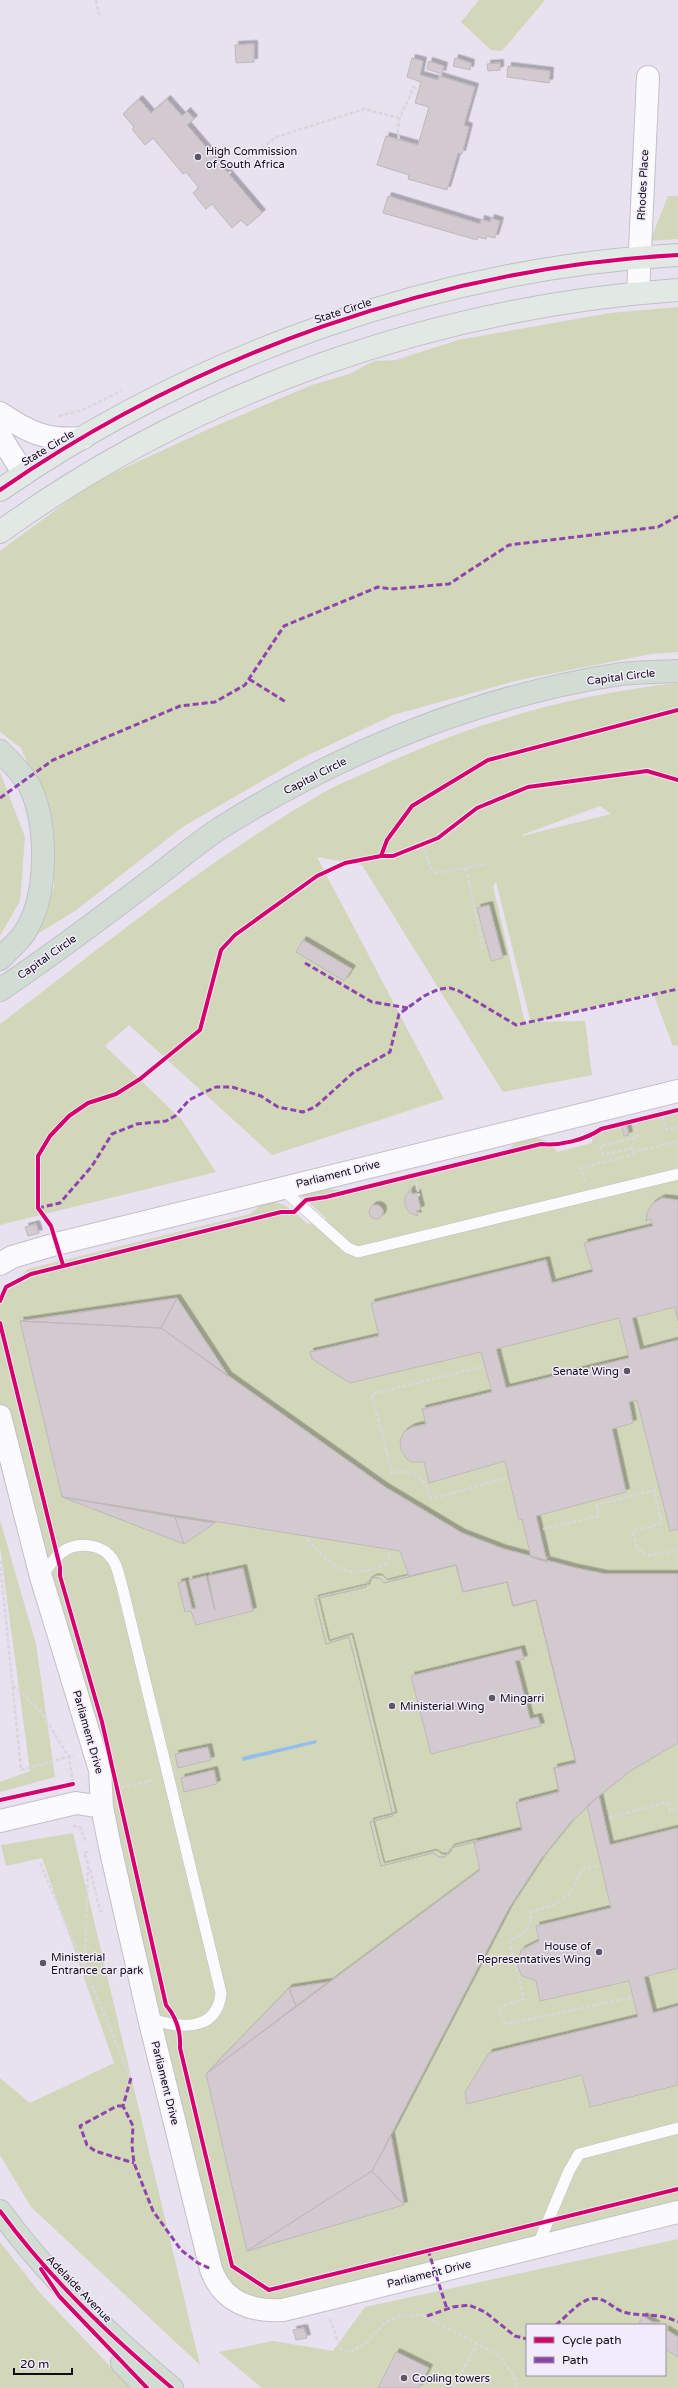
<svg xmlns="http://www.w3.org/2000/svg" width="678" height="2388" font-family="'Varela Round',sans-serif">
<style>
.green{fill:#d2d7ba;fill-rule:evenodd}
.water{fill:#94bdec}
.building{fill:#d2cace;stroke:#bfb7bb;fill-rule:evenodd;filter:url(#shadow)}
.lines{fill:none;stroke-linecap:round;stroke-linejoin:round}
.service-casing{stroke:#c4bfcc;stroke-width:12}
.minor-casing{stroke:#c4bfcc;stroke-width:24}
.tertiary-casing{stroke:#c4bfcc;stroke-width:24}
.primary-casing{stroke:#c2c0c6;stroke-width:24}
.motorway-casing{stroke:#c2c0c6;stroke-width:24}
.path{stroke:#d9d7db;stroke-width:2.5;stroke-dasharray:4 2;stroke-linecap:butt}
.service{stroke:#fbfafd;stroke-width:11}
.minor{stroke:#fbfafd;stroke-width:22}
.tertiary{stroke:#fbfafd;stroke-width:22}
.primary{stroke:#e2e9e4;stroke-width:22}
.motorway{stroke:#d1dcd3;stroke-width:22}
.quiet{stroke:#8e44ad;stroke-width:3;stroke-dasharray:6 3;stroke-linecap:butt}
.cycleway-casing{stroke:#f1ebfb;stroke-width:6}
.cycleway{stroke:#d6006c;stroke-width:4}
.poi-dot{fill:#5c5762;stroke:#f1ebfb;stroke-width:1.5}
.labels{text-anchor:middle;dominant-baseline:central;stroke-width:3;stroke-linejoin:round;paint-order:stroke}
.poi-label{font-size:11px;fill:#110d16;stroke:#f1ebfb;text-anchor:start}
.street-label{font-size:11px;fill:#110d16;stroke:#f1ebfb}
</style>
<defs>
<filter id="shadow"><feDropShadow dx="3.5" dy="-3.5" stdDeviation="0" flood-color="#0004"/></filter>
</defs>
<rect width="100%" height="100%" fill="#e7e1f0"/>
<path class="green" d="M 479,0 L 545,0 L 502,51 L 491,50 L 461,22 Z
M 668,196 L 678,196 L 678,239 L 650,241 Z
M 678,307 L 678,652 L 651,654 L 515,681 L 393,715 L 300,759 L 184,826 L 75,911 L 39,933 L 54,887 L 53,822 L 21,748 L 0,732 L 0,551 L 92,483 L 213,427 L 312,385 L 349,374 L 374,361 L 396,360 L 458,340 L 610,313 Z
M 678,683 L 678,1045 L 673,1046 L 653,993 L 533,1022 L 585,1021 L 592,1075 L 503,1092 L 362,865 L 317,857 L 444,1099 L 272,1155 L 129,1025 L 105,1046 L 182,1120 L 216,1172 L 0,1225 L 0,1024 C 107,943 211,857 328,790 C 345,781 363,774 381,766 C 475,722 575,694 678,683 ZM 600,806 L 611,814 L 522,836 L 522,835 ZM 496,882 L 531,1023 L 525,1023 L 493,886 Z
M 0,772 L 25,837 L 20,901 L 0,936 Z
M 678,1107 L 678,2212 L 262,2311 L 211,2269 L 122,1845 L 0,1409 L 0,1298 L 28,1269 L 250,1214 C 254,1211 257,1207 262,1205 C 281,1196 295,1213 308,1224 L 327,1219 L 301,1195 L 321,1189 L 343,1190 L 506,1150 C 511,1148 514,1143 519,1141 C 532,1134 551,1138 557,1152 L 592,1143 L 593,1133 L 600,1127 Z
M 0,1520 L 36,1644 L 55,1777 L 0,1792 L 0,1782 L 30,1771 L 0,1547 Z
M 73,1833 L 200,2365 L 31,2207 L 0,2155 L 0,2078 L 30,2103 L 114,2063 L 42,1858 L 6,1866 L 1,1845 Z
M 678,2239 L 678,2388 L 262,2388 L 219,2352 L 273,2341 L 333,2351 L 365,2307 ZM 527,2325 L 665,2325 L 665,2375 L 527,2375 Z
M 0,2242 L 40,2293 L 131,2388 L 0,2388 Z"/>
<path class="water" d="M 316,1740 L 317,1743 L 243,1761 L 242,1757 Z"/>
<path class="building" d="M 254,44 L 254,62 L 236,63 L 235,45 Z
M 412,58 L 423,61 L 420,75 L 438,80 L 439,76 L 475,87 L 464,125 L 469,127 L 462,154 L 458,153 L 447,190 L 408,179 L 409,175 L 377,165 L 386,136 L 418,145 L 429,107 L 415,103 L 421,82 L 407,77 Z
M 455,58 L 471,63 L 470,70 L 453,66 Z
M 429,61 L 444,66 L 442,74 L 427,69 Z
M 500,63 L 500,70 L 488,71 L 487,64 Z
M 508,66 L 550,71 L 549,83 L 507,77 Z
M 139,99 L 151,113 L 167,99 L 182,116 L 187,111 L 194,119 L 187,125 L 262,213 L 247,226 L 241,220 L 232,228 L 212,204 L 206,209 L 193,193 L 199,188 L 186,172 L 183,174 L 153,138 L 145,145 L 132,129 L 134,127 L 123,114 Z
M 388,196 L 480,224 L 481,219 L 490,222 L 491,218 L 500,221 L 495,238 L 487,236 L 486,239 L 478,237 L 477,240 L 383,213 Z
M 489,905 L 503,958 L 491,961 L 477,908 Z
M 303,940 L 352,969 L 344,981 L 296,952 Z
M 627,1126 L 629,1135 L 624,1136 L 622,1127 Z
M 411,1189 L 412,1194 L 417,1193 L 419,1202 L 421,1209 L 416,1211 L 418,1216 L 410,1213 L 405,1206 L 405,1197 Z
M 662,1198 L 678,1200 L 678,1321 L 675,1307 L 632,1318 L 640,1350 L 678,1340 L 678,1529 L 670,1531 L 637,1400 L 629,1402 L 633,1423 L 612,1429 L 626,1492 L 536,1516 L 547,1562 L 531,1557 L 522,1519 L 519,1520 L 505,1461 L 429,1483 L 424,1462 L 411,1462 L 406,1458 L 401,1450 L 400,1441 L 404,1432 L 412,1427 L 426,1424 L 422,1409 L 492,1392 L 481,1352 L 350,1383 L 312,1359 L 310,1352 L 379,1336 L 371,1303 L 546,1260 L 552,1283 L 593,1272 L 584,1243 L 653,1226 L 651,1219 L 646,1221 L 647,1213 L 652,1204 ZM 619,1318 L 629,1358 L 506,1388 L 496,1349 Z
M369 1212a7 7 0 1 1 14 0a7 7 0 1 1-14 0Z
M 36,1224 L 39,1233 L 28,1236 L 25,1227 Z
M 177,1298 L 161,1328 L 20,1321 Z
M 177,1298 L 229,1377 L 161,1328 Z
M 20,1321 L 161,1328 L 385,1487 L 462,1533 L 504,1549 L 576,1568 L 605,1574 L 678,1574 L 678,1743 L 632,1770 L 599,1796 L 571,1822 L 541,1859 L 509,1908 L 372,2171 L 247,2251 L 206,2074 L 480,1870 L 474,1842 L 522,1830 L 516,1803 L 559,1792 L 554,1768 L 576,1763 L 536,1600 L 513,1606 L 507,1582 L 463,1592 L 456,1565 L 409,1576 L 400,1551 L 62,1497 Z
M 62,1497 L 175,1517 L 184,1544 Z
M 175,1517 L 215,1523 L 184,1544 Z
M 456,1565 L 463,1592 L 507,1582 L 513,1606 L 536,1600 L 576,1763 L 554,1768 L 559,1792 L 516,1803 L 522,1830 L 451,1848 L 445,1857 L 439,1857 L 433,1853 L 381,1866 L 370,1822 L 393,1816 L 362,1688 L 349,1637 L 326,1644 L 315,1599 L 366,1587 L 368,1581 L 373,1578 L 379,1578 L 384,1583 ZM 521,1649 L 524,1659 L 515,1661 L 521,1683 L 530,1719 L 538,1717 L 541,1726 L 431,1754 L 411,1676 Z
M 456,1565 L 463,1592 L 507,1582 L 513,1606 L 536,1600 L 576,1763 L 554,1768 L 559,1792 L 516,1803 L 522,1830 L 451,1848 L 445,1857 L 439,1857 L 433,1853 L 381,1866 L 370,1822 L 393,1816 L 362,1688 L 349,1637 L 326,1644 L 315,1599 L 366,1587 L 368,1581 L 373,1578 L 379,1578 L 384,1583 Z
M 243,1568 L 253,1611 L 196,1625 L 191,1611 L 185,1612 L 178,1583 L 185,1581 L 192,1609 L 196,1608 L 189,1580 L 206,1576 L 215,1610 L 208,1576 Z
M 208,1747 L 211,1760 L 178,1768 L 175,1754 Z
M 214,1770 L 217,1784 L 184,1792 L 181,1778 Z
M 599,1796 L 610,1845 L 678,1828 L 678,1968 L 644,1977 L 653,2013 L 678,2006 L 678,2085 L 590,2107 L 582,2075 L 467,2104 L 465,2092 L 489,2053 L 638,2017 L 629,1981 L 540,2001 L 536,1981 L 522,1976 L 517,1965 L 521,1950 L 539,1941 L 536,1926 L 611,1908 L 587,1806 Z
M 328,1982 L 296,2006 L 289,1988 Z
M 289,1988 L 296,2006 L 206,2074 Z
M 391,2136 L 404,2205 L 372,2171 Z
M 372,2171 L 404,2205 L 247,2251 Z
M 643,2316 L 657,2325 L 638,2325 Z
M 304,2328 L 307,2338 L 296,2340 L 293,2330 Z
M 665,2329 L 678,2337 L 678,2357 L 665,2349 Z
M 396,2352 L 429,2368 L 419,2388 L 378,2388 Z"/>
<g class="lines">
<g class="service-casing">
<path id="service" d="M 281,1188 L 348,1248 L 358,1252 L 678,1174
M 41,1577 C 47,1569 53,1559 61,1553 C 76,1541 102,1543 113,1560 C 118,1567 119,1577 122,1586 L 221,1993 C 217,2034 176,2028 149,2018
M 537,2247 L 569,2171 L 579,2154 L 678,2128"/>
</g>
<g class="minor-casing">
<path id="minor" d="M 638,293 L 648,77
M 0,1264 L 12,1257 L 56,1244 L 678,1091
M 0,1416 L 41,1577 L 100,1770 L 102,1807 L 110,1847 L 149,2018 L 211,2269 C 222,2301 250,2312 283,2310 L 678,2212
M 0,1821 L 76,1803 L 102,1807"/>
</g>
<g class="tertiary-casing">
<path id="tertiary" d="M 0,413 C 29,433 48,441 83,438
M 0,436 L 24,474"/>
</g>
<g class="primary-casing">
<path id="primary" d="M 0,490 C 197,354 438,268 678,255
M 0,532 C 197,390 436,307 678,290"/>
</g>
<g class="motorway-casing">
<path id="motorway" d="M 0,751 C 10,762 25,775 31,789 C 48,827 48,896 25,932 C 19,942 8,950 0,959
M 0,990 C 54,954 106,914 158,875 C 179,859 200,841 222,827 C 343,751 479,696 621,674 C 639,672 659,672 678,671
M 0,2211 C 49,2278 109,2335 172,2388
M 122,2363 L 147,2388"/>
</g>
<path class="path" d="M 96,0 L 99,15
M 399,139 C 394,118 408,106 413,87 L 419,89
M 228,174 L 276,137 L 364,109 L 399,118
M 59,416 L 83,410 L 121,391
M 423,844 L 430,867 L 436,873 L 486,864
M 466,868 L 483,948
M 663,1116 L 667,1130 L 678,1127
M 634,1122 L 638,1137 L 601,1146 L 603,1155 L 633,1148 L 634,1152 L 678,1141
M 415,1176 L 419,1195 L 417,1195
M 585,1181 L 581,1168 L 635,1154 L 634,1152
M 482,1367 L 372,1394 L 392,1473 C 416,1469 424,1475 431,1499 L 506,1478
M 543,1529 L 599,1516 L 597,1505 L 654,1490 L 662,1523 L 633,1532 L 637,1548 L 648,1556 L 678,1550
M 307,1539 C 335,1570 348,1581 388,1563 L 390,1552
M 0,1561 L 21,1770 L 74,1755
M 13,1685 L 41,1712 L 69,1757 L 73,1784
M 121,1788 L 153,1780
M 609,1818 L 667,1802 L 670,1811 L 678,1809
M 73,1826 L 80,1827 L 86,1842
M 40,1863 L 131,2078
M 597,1866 L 581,1870 C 572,1900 558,1905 530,1912 C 533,1929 523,1935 509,1940 L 524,1999 L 502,2006 C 498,2013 499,2016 505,2023 L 513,2023 L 633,1997
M 90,1869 L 100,1911 L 103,1910
M 85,1966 L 88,1864 L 84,1853 L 90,1851
M 330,2319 L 341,2350 L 350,2352 L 362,2346 L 386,2322 L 399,2316 L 423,2315 L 500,2356 L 513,2374 L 518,2388
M 453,2388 L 477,2344"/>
<use href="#service" class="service"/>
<use href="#minor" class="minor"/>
<use href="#tertiary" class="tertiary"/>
<use href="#primary" class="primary"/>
<use href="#motorway" class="motorway"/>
<path class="quiet" d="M 249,679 L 286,702
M 0,798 L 53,760 L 180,706 L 215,702 L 245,685 L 284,626 L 378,587 L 391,589 L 449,584 L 509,545 L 658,527 L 678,516
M 305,963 L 372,1002 L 408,1008
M 38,1208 L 60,1203 L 92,1166 L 112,1134 L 137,1124 L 166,1121 L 175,1116 L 189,1100 L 205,1092 L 216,1087 L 232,1087 L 261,1096 L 278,1107 L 303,1112 L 315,1107 L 354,1072 L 390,1052 L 399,1014 L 424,996 L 439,989 L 450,988 L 459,991 L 516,1025 L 678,989
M 131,2078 L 123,2106 L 133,2126 L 132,2146 L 134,2163 L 153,2211 L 181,2250 L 198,2263 L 211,2269
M 123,2106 L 117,2106 L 80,2126 L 87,2145 L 95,2151 L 134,2163
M 428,2250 L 447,2309
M 427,2316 L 453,2307 L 469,2305 L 485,2312 L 515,2336 L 527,2339
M 556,2325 C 566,2317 578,2302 590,2299 C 603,2296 610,2306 621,2311 C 639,2318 656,2311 678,2322"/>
<g class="cycleway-casing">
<path id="cycleway" d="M 0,490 C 197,354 438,268 678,255
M 381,856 L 387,840 L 412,806 L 488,760 L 678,710
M 63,1265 L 51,1226 L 38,1208 L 38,1156 L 50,1136 L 69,1116 L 88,1103 L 116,1094 L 140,1079 L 200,1030 L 221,950 L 235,935 L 317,876 L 345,863 L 381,856 L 393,856 L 438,838 L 477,808 L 528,787 L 647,771 L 678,780
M 0,1301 L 6,1287 L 31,1274 L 281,1212 L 294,1212 L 306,1200 L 326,1197 L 541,1144 C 560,1146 585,1140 601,1129 L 678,1110
M 0,1323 L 60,1567 L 60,1576 L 102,1722 L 166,2005 C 177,2018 181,2031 180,2048 L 232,2266 L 269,2290 L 678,2189
M 0,1800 L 73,1784
M 0,2211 C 49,2278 109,2335 172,2388
M 41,2269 L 59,2296 L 147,2388"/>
</g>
<use href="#cycleway" class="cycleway"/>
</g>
<g class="poi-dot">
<circle cx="198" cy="157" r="4"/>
<circle cx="627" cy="1371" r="4"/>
<circle cx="492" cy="1698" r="4"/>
<circle cx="392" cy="1706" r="4"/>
<circle cx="599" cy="1952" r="4"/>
<circle cx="43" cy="1963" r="4"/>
<circle cx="404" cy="2378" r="4"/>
</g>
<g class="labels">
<g class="poi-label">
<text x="206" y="151">High Commission<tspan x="206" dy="13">of South Africa</tspan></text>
<text x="619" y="1371" text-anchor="end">Senate Wing</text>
<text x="500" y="1698">Mingarri</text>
<text x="400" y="1706">Ministerial Wing</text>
<text x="591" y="1946" text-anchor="end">House of<tspan x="591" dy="13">Representatives Wing</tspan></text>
<text x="51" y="1957">Ministerial<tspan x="51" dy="13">Entrance car park</tspan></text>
<text x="412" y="2378">Cooling towers</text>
</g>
<g class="street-label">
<text transform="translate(643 185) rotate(-87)">Rhodes Place</text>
<text transform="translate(343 311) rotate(-18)">State Circle</text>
<text transform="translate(48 448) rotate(-31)">State Circle</text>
<text transform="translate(621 677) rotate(-7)">Capital Circle</text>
<text transform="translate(315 776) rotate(-27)">Capital Circle</text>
<text transform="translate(47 957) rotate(-35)">Capital Circle</text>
<text transform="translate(338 1174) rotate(-14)">Parliament Drive</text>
<text transform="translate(88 1732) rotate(74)">Parliament Drive</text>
<text transform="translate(165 2083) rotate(76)">Parliament Drive</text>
<text transform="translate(429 2274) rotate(-14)">Parliament Drive</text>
<text transform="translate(79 2289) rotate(46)">Adelaide Avenue</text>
</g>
</g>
<rect x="526" y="2324" width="140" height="52" fill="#f1ebfb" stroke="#97929f"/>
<rect x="534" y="2337" width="20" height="6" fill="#d6006c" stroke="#97929f"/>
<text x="562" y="2344" font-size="12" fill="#110d16">Cycle path</text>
<rect x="534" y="2357" width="20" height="6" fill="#8e44ad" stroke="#97929f"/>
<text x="562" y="2364" font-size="12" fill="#110d16">Path</text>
<path d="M14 2368v6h58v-6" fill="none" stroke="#110d16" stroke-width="2"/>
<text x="20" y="2368" font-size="12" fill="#110d16" stroke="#f1ebfb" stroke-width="3" paint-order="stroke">20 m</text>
</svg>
